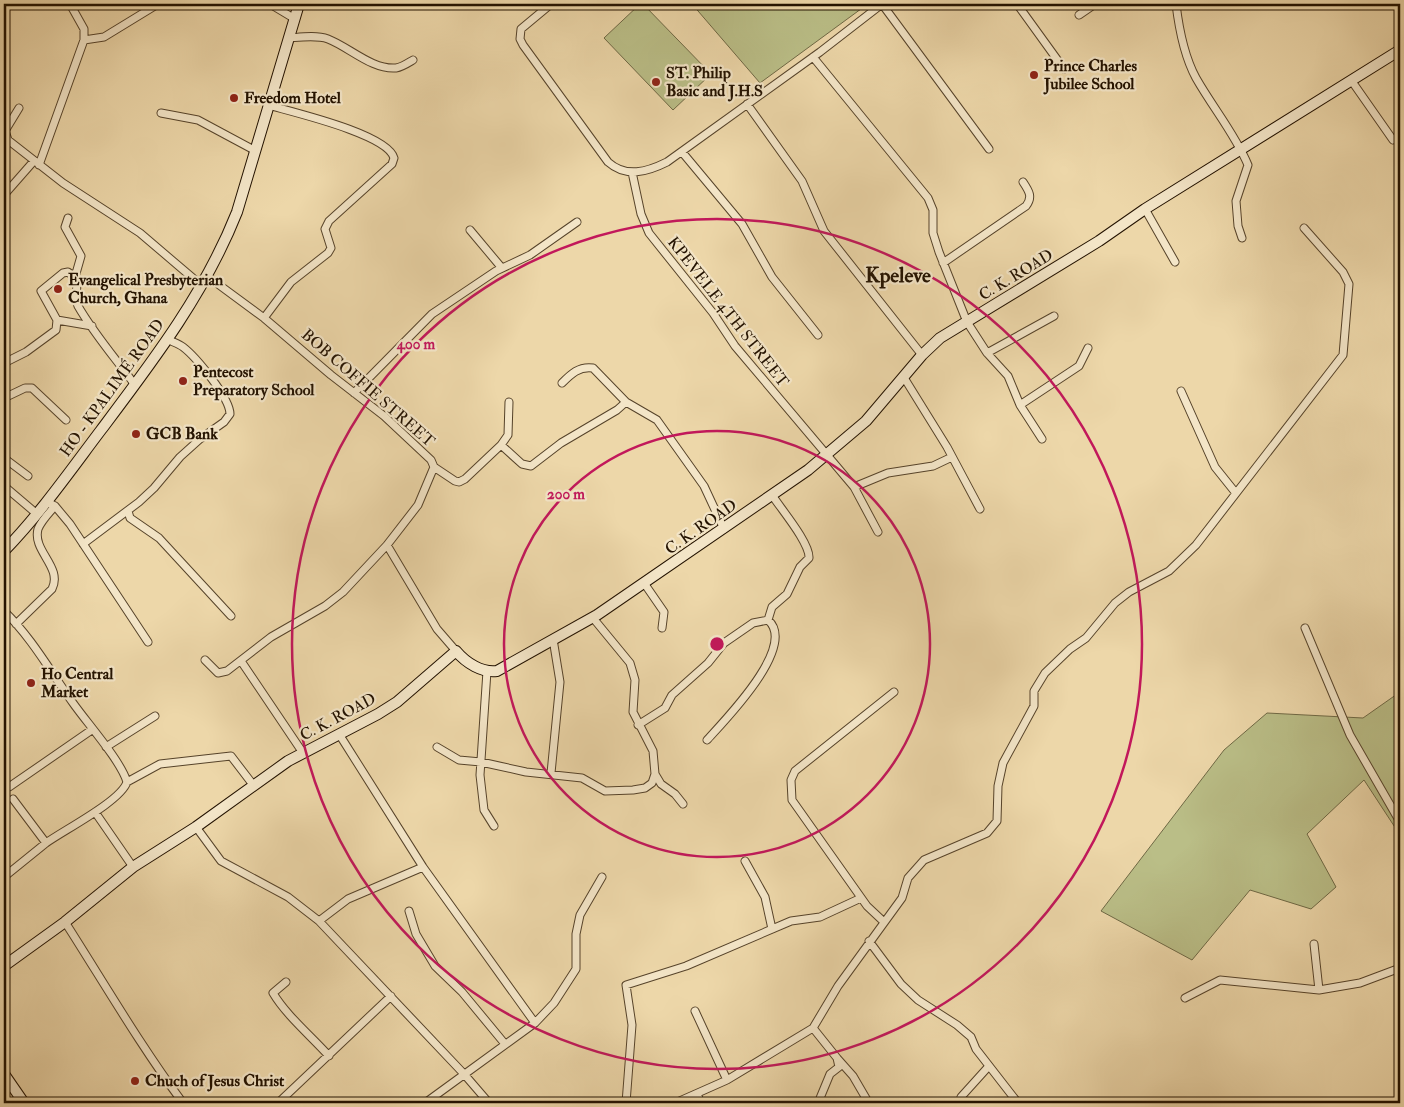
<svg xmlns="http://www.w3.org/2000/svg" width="1404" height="1107" font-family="'IM FELL Double Pica',serif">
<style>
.green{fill:#babe87;stroke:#6e6844}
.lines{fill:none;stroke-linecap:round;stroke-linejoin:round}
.street-casing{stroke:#56432a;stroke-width:9}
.secondary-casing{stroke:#231200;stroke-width:12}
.street{stroke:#f3e5c7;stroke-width:7}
.secondary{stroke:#f3e5c7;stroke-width:10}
.ring{fill:none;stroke:#c2185b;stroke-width:2.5}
.poi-dot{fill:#8f2418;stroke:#f3e5c7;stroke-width:2}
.labels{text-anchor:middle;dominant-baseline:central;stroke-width:4.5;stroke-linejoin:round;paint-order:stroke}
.poi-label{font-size:16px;font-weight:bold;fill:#231200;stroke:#f3e5c7;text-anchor:start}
.street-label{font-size:16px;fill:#231200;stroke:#f3e5c7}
.district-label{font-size:21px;font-weight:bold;fill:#231200;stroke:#f3e5c7}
.centre{fill:#c2185b;stroke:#f3e5c7;stroke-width:2.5}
.ring-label{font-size:15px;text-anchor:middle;font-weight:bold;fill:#c2185b;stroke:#f3e5c7;stroke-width:4.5;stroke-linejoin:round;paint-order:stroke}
</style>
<rect width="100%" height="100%" fill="#edd7a9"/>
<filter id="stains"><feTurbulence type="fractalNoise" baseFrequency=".004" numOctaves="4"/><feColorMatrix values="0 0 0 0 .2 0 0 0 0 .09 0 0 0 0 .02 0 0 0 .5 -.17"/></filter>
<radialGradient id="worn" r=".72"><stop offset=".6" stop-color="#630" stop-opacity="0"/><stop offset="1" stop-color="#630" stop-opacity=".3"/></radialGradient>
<path class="green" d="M 640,4 L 643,4 L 711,74 L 673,110 L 604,38 Z
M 692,4 L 866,4 L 865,6 L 760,83 Z
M 1400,692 L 1400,835 L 1364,780 L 1307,834 L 1336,887 L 1311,909 L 1250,890 L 1192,960 L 1101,911 L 1224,750 L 1267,713 L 1363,718 Z"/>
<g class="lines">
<g class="street-casing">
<path id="street" d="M 270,4 L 295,19
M 551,4 L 521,29 L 520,39 L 523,45 L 608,162 C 626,178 647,172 667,162 L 820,52 L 882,4
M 882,4 L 989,149
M 1017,4 L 1064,69
M 1176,4 C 1179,29 1184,56 1196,78 C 1213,108 1235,134 1248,165 L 1236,201 L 1238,226 L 1242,238
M 1079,15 L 1095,4
M 290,38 C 302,37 317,35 328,39 C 349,47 372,70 396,68 C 402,67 408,63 413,60
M 84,40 L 104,37 L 158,4
M 813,57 L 928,198 L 933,210 L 933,233 L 939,252 L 967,322 L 987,353 L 1008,376 L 1020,405 L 1042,439
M 1351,80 L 1393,140
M 747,104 L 802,181 L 824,231 L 922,355
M 19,108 L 5,131 L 8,140 L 63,183 L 140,233 L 201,285
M 161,113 L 198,120 L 254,150
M 682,152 L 742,224 L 772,277 L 818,335
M 39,165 L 84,40 L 84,29 L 70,4
M 632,172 L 641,214 L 649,233 L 713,313 L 735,346 L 854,487 L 888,473 L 933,466 L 952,457
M 4,195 L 33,162
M 1145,209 L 1175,262
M 68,218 L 65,227 L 81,256 L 75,277
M 470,230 L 501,267
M 943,263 L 1026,206 C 1033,197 1029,191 1023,182
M 207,276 L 264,318 L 331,375 L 384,416 L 431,460 L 434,467 L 418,505 L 387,545 L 437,629 L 456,651
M 264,318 L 291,282 L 328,253 L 331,248 L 325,229 L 329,221 L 392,164 L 394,158 C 388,134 292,112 268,105
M 57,320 L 92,326
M 987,353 L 1054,316
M 4,363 L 26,352 L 56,330 L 57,320 L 41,291 L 63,273 L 68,272 C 85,284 71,293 78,306 C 94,334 116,359 135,385
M 903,376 L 947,447 L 980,509
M 562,383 C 571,374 579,366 593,368 L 626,402 L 657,420 L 704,486 L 724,529
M 1181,391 L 1215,467 L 1235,492
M 354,393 L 432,314 L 496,271 L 530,255 L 577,222
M 4,398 L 25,388 L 32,388 L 66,420
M 1020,405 L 1079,366 L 1088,348
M 501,445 L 522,464 L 531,466 L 561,443 L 617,410 L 626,402
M 4,458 L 28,476
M 434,467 L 455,481 L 459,482 L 465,479 L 501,445 L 508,435 L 509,402
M 4,486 L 37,514
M 854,487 L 878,532
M 47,502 L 55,506 L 70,524 L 148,642
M 128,511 L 130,518 L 159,538 L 231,616
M 83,544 L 139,502 L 154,488 L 180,457 L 200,439 L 224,422 L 230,414 C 230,398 196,357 183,347 C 179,344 173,342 169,340
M 644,583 L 664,612 L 662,628
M 4,611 C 32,638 50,671 73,703 C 87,723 121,761 127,782 C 121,801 64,830 46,843 L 13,799
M 593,618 L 630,663 L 635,680 L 633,712 L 653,751 L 655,774 L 661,784 L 675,794 L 683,804
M 16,624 L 52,589 C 63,567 32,551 38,529 C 41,521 49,513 55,506
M 1305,628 L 1350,735 L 1400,822
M 205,660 L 218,673 L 227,671 L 271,637 L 325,606 L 343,592 L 387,545
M 241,661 L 303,753
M 487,671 L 480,775 L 484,810 L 494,826
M 638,725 L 665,708 L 672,695 L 708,663 L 724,643 L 753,623 L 768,620 L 772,607 L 787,594 L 800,567 L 809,558 C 810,543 781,509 772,495
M 339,734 L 423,867 L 535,1023
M 707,740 C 725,720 798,646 768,620
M 106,747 L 155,716
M 437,747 L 459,760 L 481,762 L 526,772 L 582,778 L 605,791 L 633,790 L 645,788 L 652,783 L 655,774
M 551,773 L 560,682 L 553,639
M 127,782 L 160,764 L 231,756 L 254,786
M 9,787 L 93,729
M 95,812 L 133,867
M 196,827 L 221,861 L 288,897 L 319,921 L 464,1074 L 489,1103
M 745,861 L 765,897 L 772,929
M 4,877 L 46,843
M 409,911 L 416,934 L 435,966 L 462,992 L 505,1044
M 319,921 L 348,899 L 423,867
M 65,922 C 104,983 140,1045 183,1103
M 884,922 L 867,906 L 792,800 L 791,780 L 795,771 L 894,692
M 869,941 L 901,984 L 918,1000 L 957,1025 L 971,1037 L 976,1049 L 1018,1103
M 1314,944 L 1319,990
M 286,982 L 273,993 C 286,1015 311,1036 329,1056
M 1185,998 L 1220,980 L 1319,990 L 1360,983 L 1400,968
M 695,1011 L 727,1080
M 813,1028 L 837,1058 L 839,1067 L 830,1074 L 818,1103
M 837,1058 L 853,1076 L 867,1100
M 697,1094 L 701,1103
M 961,1097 L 989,1066
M 278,1103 L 391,996
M 425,1103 L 535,1023 L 554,1003 L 576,969 L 576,934 L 580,915 L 602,877
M 626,1103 L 632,1025 L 626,985 L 686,966 L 791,921 L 820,917 L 861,898
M 675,1103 L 727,1080 L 813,1028 L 838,986 L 902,898 L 908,878 L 924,860 L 987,833 L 997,821 L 998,786 L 1003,763 L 1034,706 L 1034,691 L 1045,673 L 1070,649 L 1086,638 L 1115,603 L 1129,592 L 1169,571 L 1196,545 L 1343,355 L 1349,284 L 1343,272 L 1304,228"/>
</g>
<g class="secondary-casing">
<path id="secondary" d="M 4,551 C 40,514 70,471 101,430 C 153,361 205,293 237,212 L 299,4
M 4,966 L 65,922 L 133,867 L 196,827 L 288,761 L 378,714 L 397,702 L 456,651 C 466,663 482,673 497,671 L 597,615 L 808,470 L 866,421 L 922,355 L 940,338 L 1099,241 L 1145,209 L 1400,50
M 4,1074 L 24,1103"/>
</g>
<use href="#street" class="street"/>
<use href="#secondary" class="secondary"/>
</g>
<g class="ring">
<circle cx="717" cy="644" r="213"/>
<circle cx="717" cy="644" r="425"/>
</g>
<g class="poi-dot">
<circle cx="1034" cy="75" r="5"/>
<circle cx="656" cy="82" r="5"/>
<circle cx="234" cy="98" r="5"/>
<circle cx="58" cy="289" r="5"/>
<circle cx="183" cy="381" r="5"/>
<circle cx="136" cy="434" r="5"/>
<circle cx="31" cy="683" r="5"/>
<circle cx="135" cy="1081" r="5"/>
</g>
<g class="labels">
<g class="poi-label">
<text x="1044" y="66">Prince Charles<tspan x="1044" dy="18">Jubilee School</tspan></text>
<text x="666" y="73">ST. Philip<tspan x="666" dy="18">Basic and J.H.S</tspan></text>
<text x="244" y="98">Freedom Hotel</text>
<text x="68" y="280">Evangelical Presbyterian<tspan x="68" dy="18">Church, Ghana</tspan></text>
<text x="193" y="372">Pentecost<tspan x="193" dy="18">Preparatory School</tspan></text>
<text x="146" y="434">GCB Bank</text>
<text x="41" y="674">Ho Central<tspan x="41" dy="18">Market</tspan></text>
<text x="145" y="1081">Chuch of Jesus Christ</text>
</g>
<g class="street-label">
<text transform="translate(1016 275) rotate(-31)">C. K. ROAD</text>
<text transform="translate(728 312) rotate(52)">KPEVELE 4TH STREET</text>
<text transform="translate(112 388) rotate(-54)">HO - KPALIMÉ ROAD</text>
<text transform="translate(368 388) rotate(41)">BOB COFFIE STREET</text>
<text transform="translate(701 527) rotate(-35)">C. K. ROAD</text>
<text transform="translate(338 717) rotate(-28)">C. K. ROAD</text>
</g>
<g class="district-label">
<text x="898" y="275">Kpeleve</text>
</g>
</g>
<circle cx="717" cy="644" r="8" class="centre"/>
<g class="ring-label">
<text x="416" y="349">400 m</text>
<text x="566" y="499">200 m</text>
</g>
<rect width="1404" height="1107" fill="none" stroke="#edd7a9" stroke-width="20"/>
<rect x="5" y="5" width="1394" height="1097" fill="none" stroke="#231200" stroke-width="2.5"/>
<rect x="10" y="10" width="1384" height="1087" fill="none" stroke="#231200"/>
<rect width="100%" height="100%" filter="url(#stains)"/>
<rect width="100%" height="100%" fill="url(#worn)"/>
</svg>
